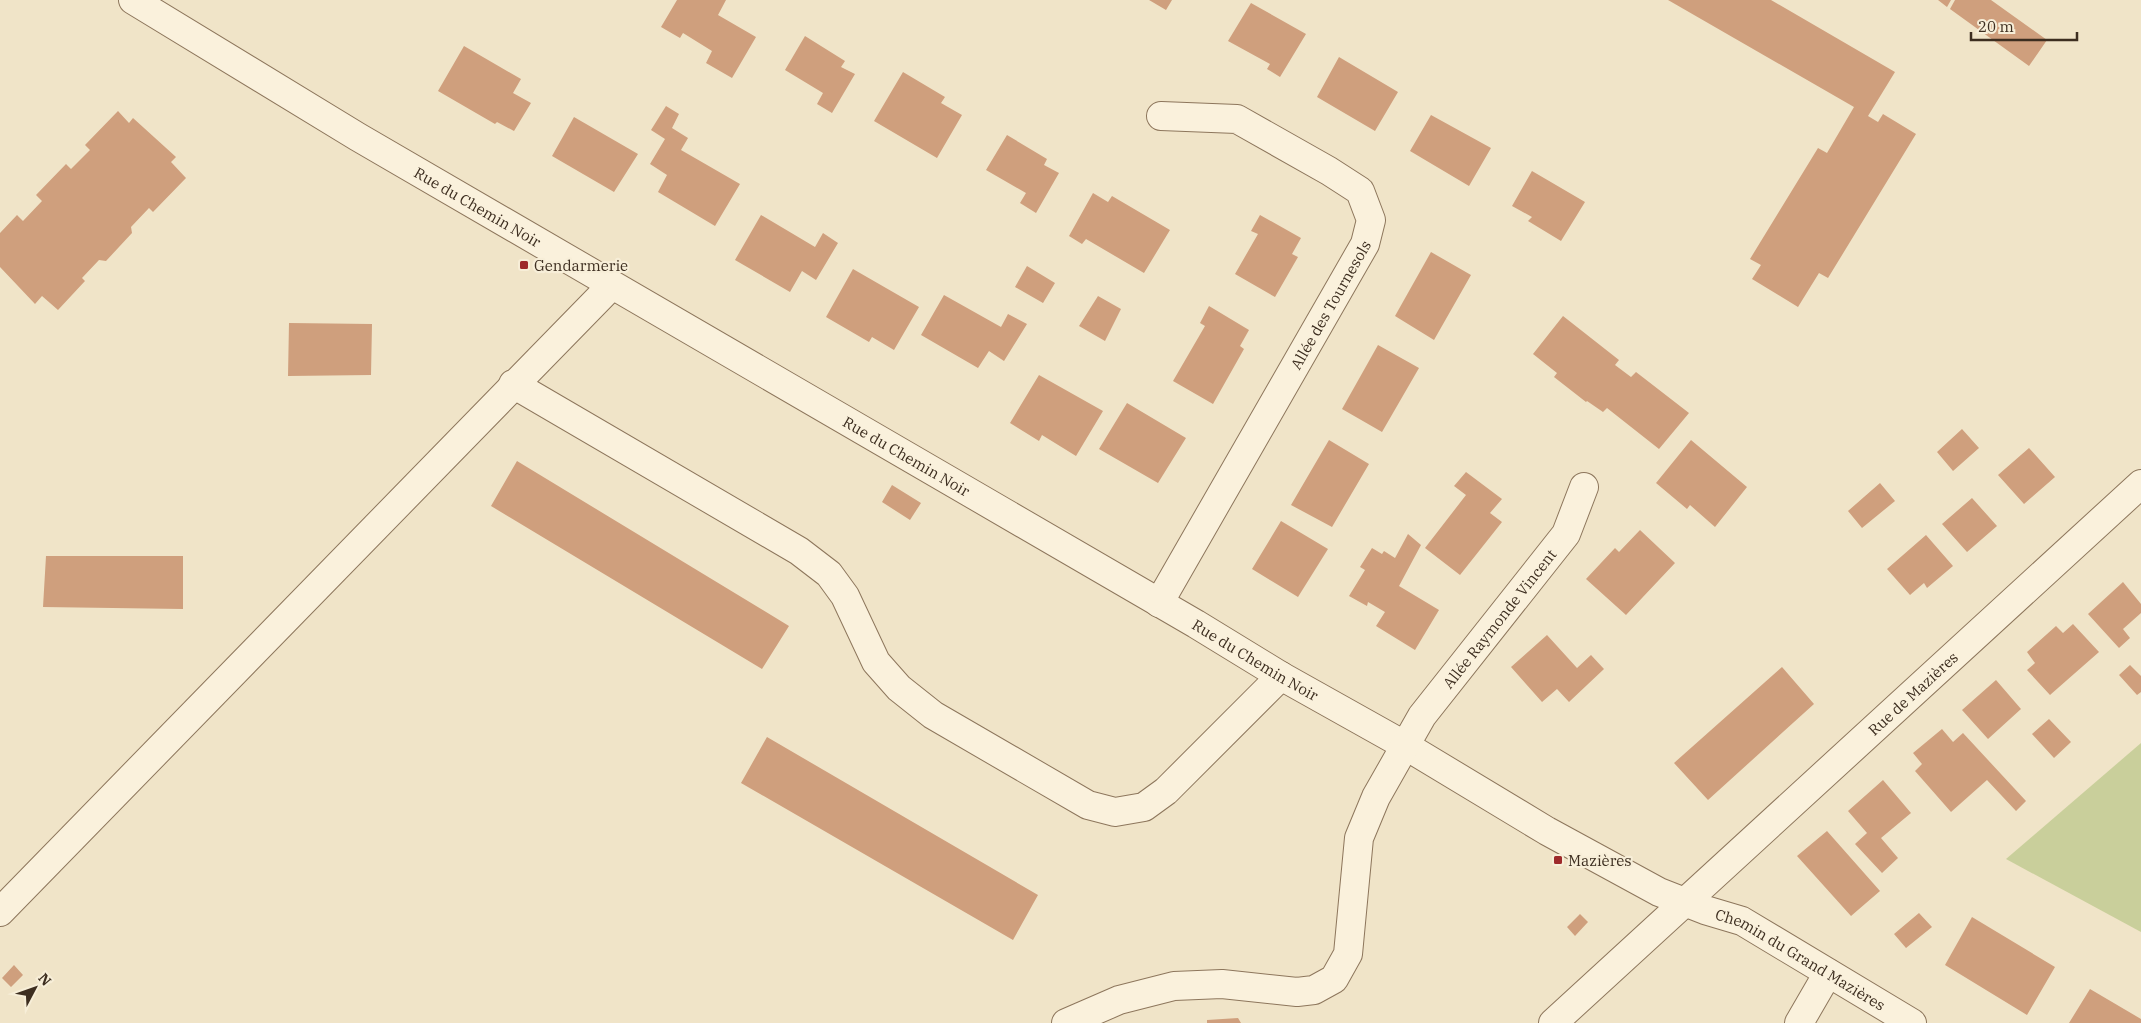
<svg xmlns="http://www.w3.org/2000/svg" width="2141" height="1023" font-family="'IBM Plex Serif',serif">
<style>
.green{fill:#c9cf9b}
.building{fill:#cf9f7d}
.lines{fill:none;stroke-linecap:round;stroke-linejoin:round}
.minor-casing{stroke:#8d765c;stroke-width:30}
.minor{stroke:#faf1dc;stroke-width:28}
.poi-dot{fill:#9e2a2b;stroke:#f7eed8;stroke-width:2}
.labels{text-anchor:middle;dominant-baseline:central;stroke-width:4.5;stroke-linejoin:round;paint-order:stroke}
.street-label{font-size:15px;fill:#3d2e20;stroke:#f7eed8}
.poi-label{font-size:15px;fill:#3d2e20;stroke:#f7eed8;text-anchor:start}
</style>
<rect width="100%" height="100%" fill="#f0e4c8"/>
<path class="green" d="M 2141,743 L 2141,932 L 2006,859 Z"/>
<path class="building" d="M 677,0 L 726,0 L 718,15 L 756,37 L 732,78 L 706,63 L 712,51 L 683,33 L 680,38 L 661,27 Z
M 1149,0 L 1172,0 L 1166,10 Z
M 1668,0 L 1771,0 L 1895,72 L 1868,116 L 1878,122 L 1883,114 L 1916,134 L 1828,278 L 1819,273 L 1798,307 L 1752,279 L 1761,265 L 1750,259 L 1818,148 L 1827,153 L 1854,107 Z
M 1938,0 L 1951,0 L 1947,7 Z
M 1955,0 L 1991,0 L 2047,40 L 2029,66 L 1950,9 Z
M 1251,3 L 1306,34 L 1280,77 L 1267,69 L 1270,64 L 1228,41 Z
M 805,36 L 845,61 L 841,67 L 855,74 L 832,113 L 817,104 L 823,93 L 785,70 Z
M 464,46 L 521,79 L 513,93 L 531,103 L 514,131 L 497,122 L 495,124 L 438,91 Z
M 1339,57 L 1398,92 L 1375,131 L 1317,97 Z
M 903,72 L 945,97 L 941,103 L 962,115 L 937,158 L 874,121 Z
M 666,106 L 679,114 L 672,128 L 688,138 L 681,150 L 740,184 L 715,226 L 658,192 L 667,175 L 650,164 L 665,139 L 651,130 Z
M 118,111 L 129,123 L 133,118 L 176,157 L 171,162 L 186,178 L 153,212 L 149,208 L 131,227 L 132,233 L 106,261 L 99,260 L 82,278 L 85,281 L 58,310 L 42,296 L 35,304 L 0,267 L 0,233 L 17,215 L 23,221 L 42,201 L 36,195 L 66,164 L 71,169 L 90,150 L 85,145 Z
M 1431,115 L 1491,148 L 1469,186 L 1410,151 Z
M 574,117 L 638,154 L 614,192 L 552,156 Z
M 1007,135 L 1047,159 L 1044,165 L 1059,173 L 1036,213 L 1020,203 L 1026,193 L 986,170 Z
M 1532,171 L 1585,202 L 1561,241 L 1528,221 L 1532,217 L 1512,206 Z
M 1093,193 L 1108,202 L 1112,196 L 1170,230 L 1144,273 L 1086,239 L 1082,244 L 1069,236 Z
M 761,215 L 815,247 L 823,233 L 838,243 L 816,280 L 802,271 L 790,292 L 735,260 Z
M 1260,215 L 1301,238 L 1292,254 L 1298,257 L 1275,297 L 1235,274 L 1258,234 L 1251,231 Z
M 1431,252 L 1471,275 L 1434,340 L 1395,316 Z
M 1027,266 L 1055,283 L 1043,303 L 1015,287 Z
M 853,269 L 919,307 L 894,350 L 872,337 L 869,342 L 826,317 Z
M 944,295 L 1001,327 L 1008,314 L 1027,324 L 1004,361 L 989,351 L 978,368 L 921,335 Z
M 1098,296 L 1121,309 L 1105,341 L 1079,326 Z
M 1209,306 L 1249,330 L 1240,346 L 1244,349 L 1213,404 L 1173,381 L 1205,326 L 1200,323 Z
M 1563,316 L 1619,360 L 1615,365 L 1631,377 L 1636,372 L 1689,413 L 1659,449 L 1607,408 L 1603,412 L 1587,401 L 1586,402 L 1554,377 L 1557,373 L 1533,354 Z
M 289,323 L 372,324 L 371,375 L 288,376 Z
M 1378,345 L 1419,368 L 1382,432 L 1342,409 Z
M 1039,375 L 1103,411 L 1076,456 L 1042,435 L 1039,441 L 1010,423 Z
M 1127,403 L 1186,438 L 1158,483 L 1099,449 Z
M 1962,429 L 1979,448 L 1953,471 L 1937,452 Z
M 1329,440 L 1369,464 L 1332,527 L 1291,505 Z
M 1691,440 L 1747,487 L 1715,527 L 1690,505 L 1687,509 L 1656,483 Z
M 2029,448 L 2055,477 L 2024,504 L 1998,475 Z
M 517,461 L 789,626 L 762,669 L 491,506 Z
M 1466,472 L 1502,499 L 1490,513 L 1502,522 L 1460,575 L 1425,548 L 1466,495 L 1454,486 Z
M 1880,483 L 1895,501 L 1862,528 L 1848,511 Z
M 892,485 L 921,503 L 910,520 L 882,502 Z
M 1972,498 L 1997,526 L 1967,552 L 1942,524 Z
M 1281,521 L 1328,549 L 1298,597 L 1252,569 Z
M 1640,530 L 1675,563 L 1626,615 L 1586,579 L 1615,548 L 1619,552 Z
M 1408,534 L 1421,545 L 1399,586 L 1439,610 L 1415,650 L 1376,626 L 1385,612 L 1368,602 L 1367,606 L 1349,596 L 1365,570 L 1360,567 L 1372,548 L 1382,554 L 1384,551 L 1395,558 Z
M 1926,535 L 1953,566 L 1927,588 L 1924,583 L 1910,595 L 1887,569 Z
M 46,556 L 183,556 L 183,609 L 43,607 Z
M 2123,582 L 2141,604 L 2141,613 L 2123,629 L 2130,638 L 2119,648 L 2088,614 Z
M 2073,624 L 2099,652 L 2050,695 L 2027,670 L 2035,663 L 2027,652 L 2056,626 L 2063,633 Z
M 1547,635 L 1577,668 L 1591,655 L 1604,669 L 1569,702 L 1557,689 L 1542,702 L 1511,667 Z
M 2130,665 L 2141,676 L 2141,692 L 2137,695 L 2119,675 Z
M 1782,667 L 1814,704 L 1708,800 L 1674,763 Z
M 1996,680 L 2021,709 L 1988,739 L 1962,710 Z
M 2049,719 L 2071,742 L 2054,758 L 2032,734 Z
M 1942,729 L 1953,742 L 1963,733 L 2026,801 L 2016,811 L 1987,780 L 1951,812 L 1915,771 L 1922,764 L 1913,753 Z
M 767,737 L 1038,895 L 1013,940 L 741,783 Z
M 1883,780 L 1911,813 L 1881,838 L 1898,858 L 1882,873 L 1855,844 L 1867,833 L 1848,811 Z
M 1827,831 L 1880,891 L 1851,916 L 1797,856 Z
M 1919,913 L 1932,927 L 1906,948 L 1894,934 Z
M 1580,914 L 1588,922 L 1575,936 L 1567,927 Z
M 1972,917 L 2055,967 L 2027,1015 L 1945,965 Z
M 14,965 L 23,975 L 11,987 L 2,978 Z
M 2090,989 L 2141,1019 L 2141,1023 L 2069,1023 Z
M 1238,1018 L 1241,1023 L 1207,1023 L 1207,1020 Z"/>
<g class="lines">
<g class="minor-casing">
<g id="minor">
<path id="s1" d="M 133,0 L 358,137 L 1196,624 L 1281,676 L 1406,746 L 1547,831 L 1659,892 L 1705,910 L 1742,921 L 1912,1023"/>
<path d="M 513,384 L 799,551 L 829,574 L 845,596 L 876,662 L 899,688 L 933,715 L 1088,805 L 1115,812 L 1144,807 L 1166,791 L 1281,676"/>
<path id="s2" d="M 1159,603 L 1365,244 L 1371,220 L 1360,191 L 1329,171 L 1237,119 L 1161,116"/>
<path d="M 0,912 L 612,285"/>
<path id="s3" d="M 1066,1023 L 1119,1000 L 1174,986 L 1222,984 L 1297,992 L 1314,990 L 1334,979 L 1348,954 L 1359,838 L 1376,797 L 1422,716 L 1566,534 L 1584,487"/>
<path id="s4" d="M 1553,1023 L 2141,484"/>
<path d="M 1799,1023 L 1828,973"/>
</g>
</g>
<use href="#minor" class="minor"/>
</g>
<g class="poi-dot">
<rect x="519" y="260" width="10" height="10" rx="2.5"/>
<rect x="1553" y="855" width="10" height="10" rx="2.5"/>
</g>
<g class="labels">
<g class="street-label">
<text stroke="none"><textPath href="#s1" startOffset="402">Rue du Chemin Noir</textPath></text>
<text stroke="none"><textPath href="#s2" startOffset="344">Allée des Tournesols</textPath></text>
<text stroke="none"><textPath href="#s1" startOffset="898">Rue du Chemin Noir</textPath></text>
<text stroke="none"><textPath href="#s3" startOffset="685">Allée Raymonde Vincent</textPath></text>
<text stroke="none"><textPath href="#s1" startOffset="1302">Rue du Chemin Noir</textPath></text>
<text stroke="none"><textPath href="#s4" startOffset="488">Rue de Mazières</textPath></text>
<text stroke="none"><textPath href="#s1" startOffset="1925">Chemin du Grand Mazières</textPath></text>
</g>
<g class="poi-label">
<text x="534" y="265">Gendarmerie</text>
<text x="1568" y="860">Mazières</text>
</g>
</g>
<g transform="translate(35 988) rotate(49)" stroke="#f7eed8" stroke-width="4" paint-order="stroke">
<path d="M0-4L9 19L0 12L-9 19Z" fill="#3d2e20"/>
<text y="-8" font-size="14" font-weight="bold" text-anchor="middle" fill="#3d2e20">N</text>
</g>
<path d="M1971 32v8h106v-8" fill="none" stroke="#3d2e20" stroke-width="2.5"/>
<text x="1978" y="32" font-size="15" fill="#3d2e20" stroke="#f7eed8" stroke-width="4" paint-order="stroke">20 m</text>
</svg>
